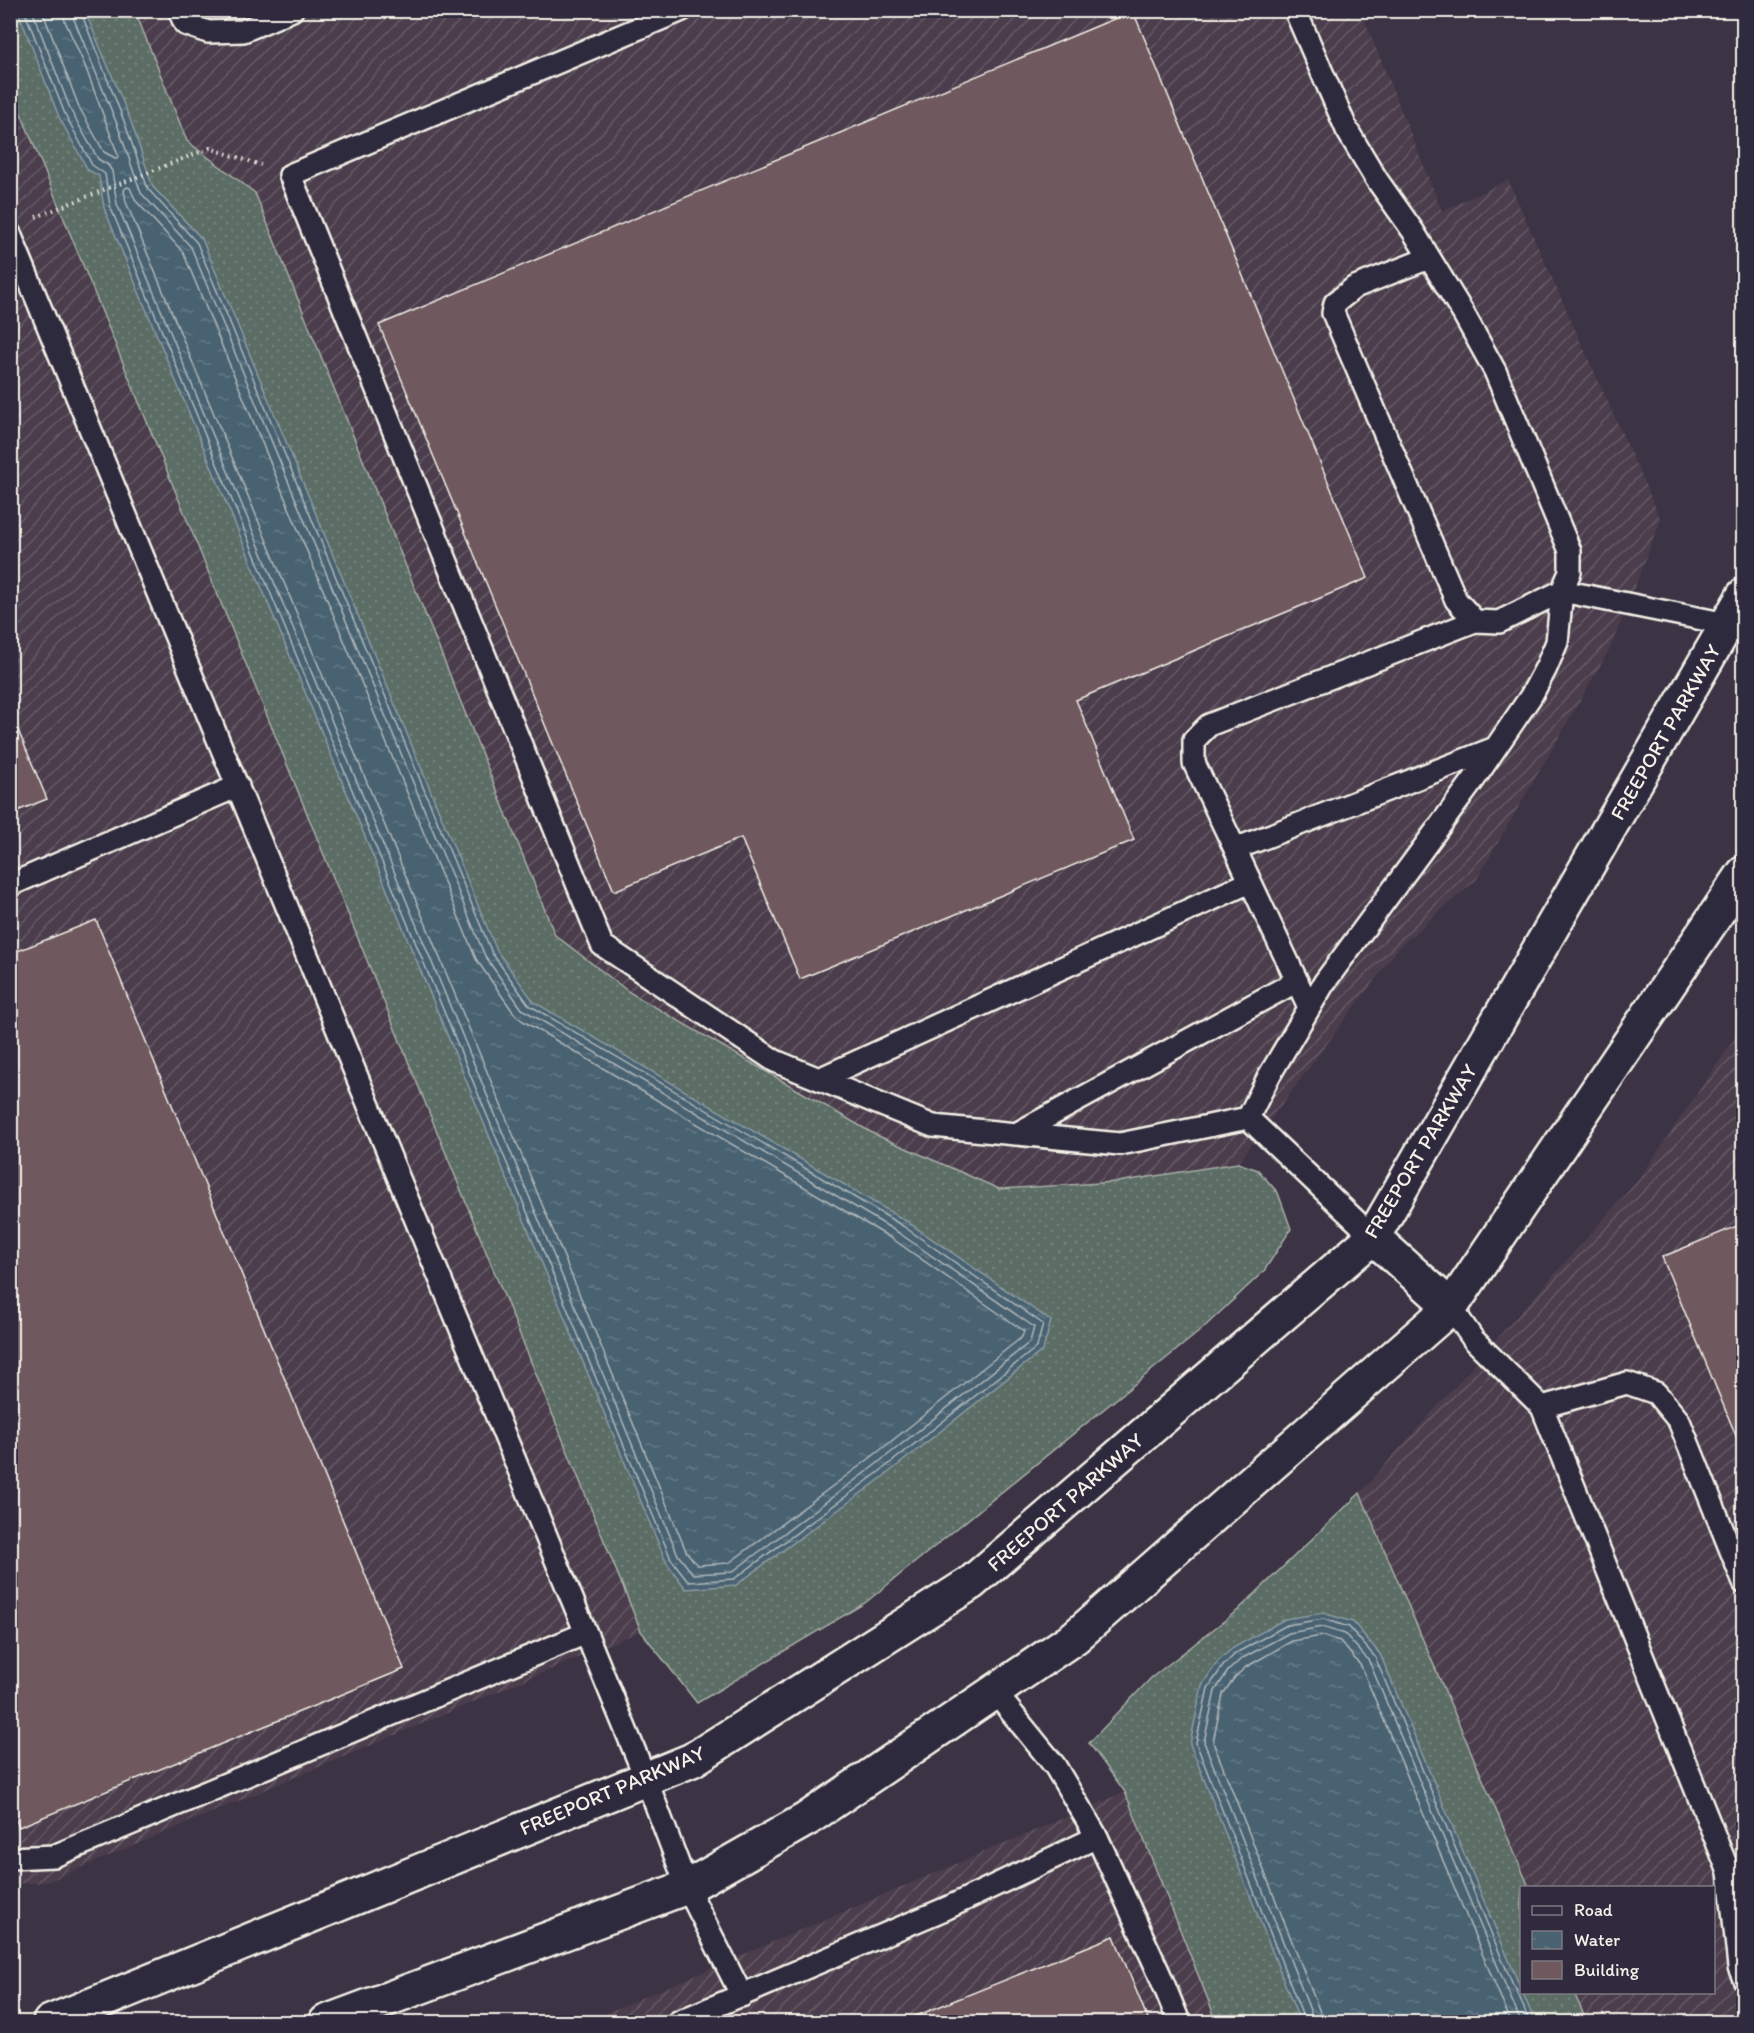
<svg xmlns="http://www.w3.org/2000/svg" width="1754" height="2033" font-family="Itim,sans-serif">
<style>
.industrial{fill:url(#industrial-furrows)}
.grass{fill:url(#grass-dots);stroke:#a8afa7;stroke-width:1.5}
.water{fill:url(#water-ripples);stroke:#8d9ba1;stroke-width:1.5}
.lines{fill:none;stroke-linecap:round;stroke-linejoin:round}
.shore{stroke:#b0b8b9;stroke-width:1.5}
.building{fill:#6f595f;stroke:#f4f1e8;stroke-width:1.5}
.service-casing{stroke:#f4f1e8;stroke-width:26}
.minor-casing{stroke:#f4f1e8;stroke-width:38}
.secondary-casing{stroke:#f4f1e8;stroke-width:38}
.path{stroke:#f4f1e8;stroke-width:4;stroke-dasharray:1.5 4.5;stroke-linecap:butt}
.service{stroke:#2f2a3d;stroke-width:21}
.minor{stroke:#2f2a3d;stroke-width:33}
.secondary{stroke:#2f2a3d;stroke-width:33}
.labels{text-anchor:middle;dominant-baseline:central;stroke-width:6;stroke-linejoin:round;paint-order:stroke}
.street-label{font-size:21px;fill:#f4f1e8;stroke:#2f2a3d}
</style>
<defs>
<pattern id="industrial-furrows" width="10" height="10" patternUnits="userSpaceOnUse" patternTransform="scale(1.5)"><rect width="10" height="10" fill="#4b3e4c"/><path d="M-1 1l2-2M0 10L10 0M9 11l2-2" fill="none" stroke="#665a66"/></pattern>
<pattern id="grass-dots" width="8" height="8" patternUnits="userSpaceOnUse" patternTransform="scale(1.5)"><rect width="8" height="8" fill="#5b6d66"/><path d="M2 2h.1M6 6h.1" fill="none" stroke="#73827c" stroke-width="1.8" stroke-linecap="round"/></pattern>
<pattern id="water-ripples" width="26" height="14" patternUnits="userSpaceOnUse" patternTransform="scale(1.5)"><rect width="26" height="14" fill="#496272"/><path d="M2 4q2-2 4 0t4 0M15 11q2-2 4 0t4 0" fill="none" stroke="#647986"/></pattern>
</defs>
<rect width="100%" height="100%" fill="#3c3344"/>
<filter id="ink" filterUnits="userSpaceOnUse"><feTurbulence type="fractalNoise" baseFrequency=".0167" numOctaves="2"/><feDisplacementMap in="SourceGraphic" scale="12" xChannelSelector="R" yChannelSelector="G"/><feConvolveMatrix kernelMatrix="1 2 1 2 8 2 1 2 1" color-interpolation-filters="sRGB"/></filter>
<g filter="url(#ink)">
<path class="industrial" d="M 135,11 L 1361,11 L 1442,211 L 1508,180 L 1661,520 L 1611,647 L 1477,879 L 1400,946 L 1238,1163 L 1117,1182 L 999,1189 L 874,1134 L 629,992 L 555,935 L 255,193 L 187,141 Z
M 10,89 L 641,1631 L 47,1882 L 11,1884 Z
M 1743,1026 L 1743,2022 L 1587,2022 L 1574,1993 L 1714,1992 L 1714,1888 L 1529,1887 L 1360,1493 L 1639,1179 Z
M 1125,1792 L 1217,2022 L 585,2022 Z"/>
<path class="grass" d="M 10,11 L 135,11 L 187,141 L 255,193 L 555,935 L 629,992 L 874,1134 L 999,1189 L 1117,1182 L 1238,1163 L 1258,1170 L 1278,1193 L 1291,1229 L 1264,1271 L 1200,1331 L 865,1603 L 697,1703 L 641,1631 L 11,89 Z
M 1360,1493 L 1529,1887 L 1522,1888 L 1522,1992 L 1574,1993 L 1587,2022 L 1217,2022 L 1125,1792 L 1089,1743 L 1151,1678 L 1238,1610 Z"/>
<path class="water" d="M 18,11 L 85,11 L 130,119 L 153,187 L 202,239 L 497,951 L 534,1002 L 906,1221 L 1051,1321 L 1043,1350 L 883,1477 L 736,1585 L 686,1589 L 666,1562 L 104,208 L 99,176 L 88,170 L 59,117 Z
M 1323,1613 L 1353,1622 L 1380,1654 L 1535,2022 L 1300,2022 L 1190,1744 L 1202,1685 L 1218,1661 L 1233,1648 L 1285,1619 Z"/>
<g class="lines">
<path class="shore" d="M 24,10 L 65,114 L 92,165 L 105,174 L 110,206 L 671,1559 L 689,1582 L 734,1579 L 879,1472 L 1037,1347 L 1043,1324 L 903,1226 L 529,1005 L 492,953 L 197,243 L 148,189 L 124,121 L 80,10
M 32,10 L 71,111 L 98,159 L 108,165 L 112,171 L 117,204 L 678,1555 L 693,1574 L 732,1572 L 874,1466 L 1030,1342 L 1034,1327 L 899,1233 L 522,1009 L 485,956 L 191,247 L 141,193 L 117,124 L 73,17 L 73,10
M 42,10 L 79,107 L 104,152 L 117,159 L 118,155 L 85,66 L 65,21 L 63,10
M 127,187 L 130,188 L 136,201 L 183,252 L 476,959 L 516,1016 L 523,1021 L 894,1240 L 1024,1331 L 1022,1337 L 869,1459 L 729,1563 L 697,1565 L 686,1551 L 126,202 L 124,190 Z
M 1305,2022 L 1196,1743 L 1208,1688 L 1223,1666 L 1236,1653 L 1287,1625 L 1323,1619 L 1349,1627 L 1375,1657 L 1513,1985 C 1519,1992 1525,2012 1529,2022
M 1313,2022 L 1312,2015 L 1204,1742 L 1215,1691 L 1228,1671 L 1241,1659 L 1289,1633 L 1322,1627 L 1345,1634 L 1369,1661 L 1521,2022
M 1322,2022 L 1320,2012 L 1213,1742 L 1223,1694 L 1235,1677 L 1246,1667 L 1292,1641 L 1322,1636 L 1340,1641 L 1361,1666 L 1511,2022"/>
</g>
<path class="building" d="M 1133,11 L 1368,578 L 1076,700 L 1134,840 L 800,979 L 741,838 L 614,891 L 379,325 Z
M 10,711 L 47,799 L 10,814 Z
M 96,920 L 404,1669 L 19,1827 L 10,1807 L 10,954 Z
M 1744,1223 L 1744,1455 L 1662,1257 Z
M 1114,1936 L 1149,2022 L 901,2022 Z"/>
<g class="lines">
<g class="service-casing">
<path id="service" d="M 179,10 L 185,24 L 208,32 L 243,31 L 292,10
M 682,10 L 290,175 L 602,945 L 775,1061 L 933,1126 L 1120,1144 L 1248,1118 L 1373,1237
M 1295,10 L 1347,130 L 1377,180 L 1413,231 L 1463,313 L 1495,371 L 1570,551 L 1570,572 L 1562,591 L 1499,622 L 1475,621 L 1456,600 L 1333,313 L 1335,303 L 1355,287 L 1429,258
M 10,234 L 586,1633 L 646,1779 L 687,1887 L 742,1996
M 1235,849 L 1194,763 L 1194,740 L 1209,725 L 1475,621
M 10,885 L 238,786
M 1309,1007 L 1235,849 L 1495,748
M 819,1079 L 1250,882
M 1248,1118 L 1269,1076 L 1324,983 L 1475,778 L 1531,696 L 1546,668 L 1557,642 L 1562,591 L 1727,624
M 1016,1134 L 1297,981
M 1451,1307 L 1473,1339 L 1542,1407 L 1729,1872 L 1739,1967 L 1744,1979
M 1542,1407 L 1627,1383 L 1656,1393 L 1679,1421 L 1744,1583
M 994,1691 L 1055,1766 L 1097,1837 L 1159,1973 L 1179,2022
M 10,1858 L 54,1856 L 586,1633
M 678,2022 L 947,1908 L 1097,1837"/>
</g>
<g class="minor-casing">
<path id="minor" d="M 1373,1237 L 1451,1307"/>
</g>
<g class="secondary-casing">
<path id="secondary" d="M 50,2022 L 692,1760 L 971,1583 L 1373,1237 L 1744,595
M 326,2022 L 687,1887 L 807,1819 L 1075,1637 L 1451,1307 L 1744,873"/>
</g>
<path class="path" d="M 36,217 L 210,148 L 261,165"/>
<use href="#service" class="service"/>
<use href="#minor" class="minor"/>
<use href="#secondary" class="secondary"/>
</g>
</g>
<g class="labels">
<g class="street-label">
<text transform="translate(1665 732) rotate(-60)">FREEPORT PARKWAY</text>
<text transform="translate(1420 1151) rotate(-59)">FREEPORT PARKWAY</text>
<text transform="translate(1065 1502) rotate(-41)">FREEPORT PARKWAY</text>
<text transform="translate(612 1790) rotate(-23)">FREEPORT PARKWAY</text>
</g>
</g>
<rect width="1754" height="2033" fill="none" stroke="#2f2a3d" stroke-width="36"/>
<rect x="18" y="18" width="1718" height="1997" fill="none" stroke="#f4f1e8" stroke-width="2" filter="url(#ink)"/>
<rect x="1520" y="1886" width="195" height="108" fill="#2f2a3d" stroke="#7e7a81" stroke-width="1.5"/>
<rect x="1532" y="1906" width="30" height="9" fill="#2f2a3d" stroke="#7e7a81" stroke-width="1.5"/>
<text x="1574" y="1916" font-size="18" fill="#f4f1e8">Road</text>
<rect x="1532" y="1931" width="30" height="18" fill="url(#water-ripples)" stroke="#7e7a81" stroke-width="1.5"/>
<text x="1574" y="1946" font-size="18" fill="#f4f1e8">Water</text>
<rect x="1532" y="1961" width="30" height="18" fill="#6f595f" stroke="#7e7a81" stroke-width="1.5"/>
<text x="1574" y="1976" font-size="18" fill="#f4f1e8">Building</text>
</svg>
